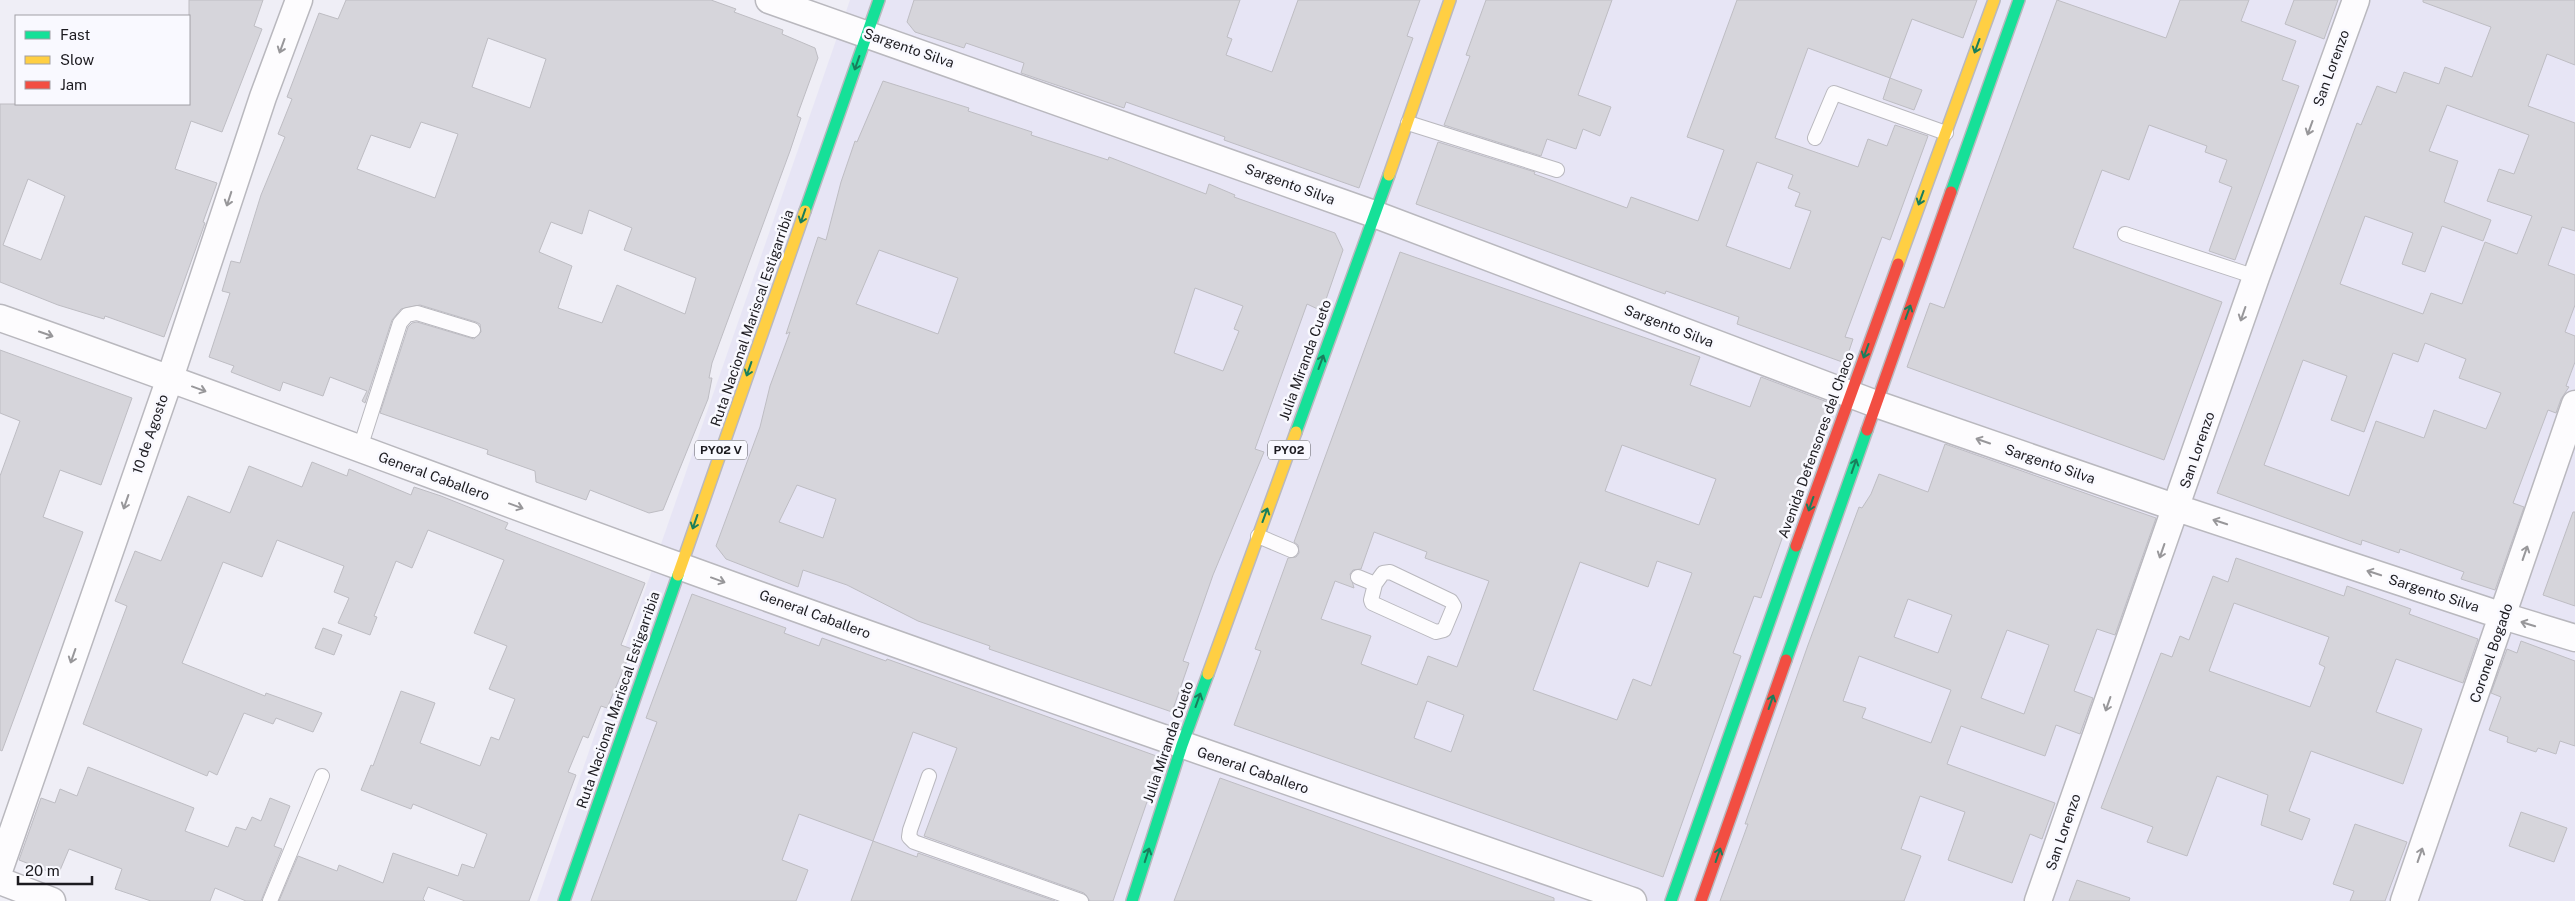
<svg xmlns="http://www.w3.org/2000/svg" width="2575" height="901" font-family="'Public Sans',sans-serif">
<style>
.built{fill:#e7e5f5}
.building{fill:#d6d5db;stroke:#bebdc3;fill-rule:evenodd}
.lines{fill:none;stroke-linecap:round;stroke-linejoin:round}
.lane-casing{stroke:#b9b8be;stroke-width:16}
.street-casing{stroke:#b9b8be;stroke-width:29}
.fast-casing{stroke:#b9b8be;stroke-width:14}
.slow-casing{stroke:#b9b8be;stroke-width:14}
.jam-casing{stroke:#b9b8be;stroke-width:14}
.lane{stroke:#fdfcfe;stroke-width:14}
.street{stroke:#fdfcfe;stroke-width:26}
.fast{stroke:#16e098;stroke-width:11}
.slow{stroke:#ffcf43;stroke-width:11}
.jam{stroke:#f24e42;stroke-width:11}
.oneway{stroke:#98979a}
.oneway2{stroke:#197e5c}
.labels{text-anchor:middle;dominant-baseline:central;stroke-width:5;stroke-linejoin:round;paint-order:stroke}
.shield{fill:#f9f9ff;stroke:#5e5e63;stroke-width:1}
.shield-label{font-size:12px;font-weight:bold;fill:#1c1b20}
.street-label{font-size:14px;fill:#1c1b20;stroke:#f9f9ff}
</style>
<rect width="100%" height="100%" fill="#efeef6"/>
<path class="built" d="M 850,0 L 2575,0 L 2575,901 L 537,901 Z"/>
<path class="building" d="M 189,0 L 263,0 L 254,26 L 262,29 L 222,132 L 191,121 L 175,169 L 217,183 L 203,222 L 205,223 L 164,337 L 105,316 L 104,319 L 58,305 L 0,282 L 0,104 L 189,104 ZM 28,179 L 65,196 L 41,260 L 3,245 Z
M 346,0 L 711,0 L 736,9 L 734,12 L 783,30 L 782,34 L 815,48 L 818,58 L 797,116 L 801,118 L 790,151 L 712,363 L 709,378 L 712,378 L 708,399 L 663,510 L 649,513 L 590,490 L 586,500 L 536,482 L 535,471 L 487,454 L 488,450 L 380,413 L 408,327 L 412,323 L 417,322 L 474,339 L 481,332 L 480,324 L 476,322 L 420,305 L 401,309 L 392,320 L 365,403 L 362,401 L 367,391 L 330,377 L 323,396 L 283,382 L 280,391 L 231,372 L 234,366 L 209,357 L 230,293 L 222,291 L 231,261 L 240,263 L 261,195 L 285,137 L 278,134 L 292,99 L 287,97 L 319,13 L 338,19 ZM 488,38 L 546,59 L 530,108 L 472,87 ZM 421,122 L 458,134 L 435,198 L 357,169 L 371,135 L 410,148 ZM 589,210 L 632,228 L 624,250 L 696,278 L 685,314 L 617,285 L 602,323 L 558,308 L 572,266 L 539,252 L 551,222 L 582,234 Z
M 914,0 L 1240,0 L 1227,37 L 1232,39 L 1226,55 L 1272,72 L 1298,0 L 1420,0 L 1407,36 L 1413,38 L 1359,188 L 1224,140 L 1225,137 L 1126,102 L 1124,108 L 1021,73 L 1024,63 L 966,43 L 964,48 L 915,32 L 907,22 Z
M 1486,0 L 1612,0 L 1578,95 L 1611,107 L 1600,136 L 1583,129 L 1576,149 L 1547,139 L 1541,156 L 1444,125 L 1470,56 L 1466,55 Z
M 1737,0 L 1977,0 L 1963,38 L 1912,19 L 1890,78 L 1922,90 L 1914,110 L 1883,99 L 1890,78 L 1808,48 L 1775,138 L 1858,167 L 1868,139 L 1887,146 L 1895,125 L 1928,136 L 1890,240 L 1882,237 L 1845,337 L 1853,339 L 1845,363 L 1737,324 L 1739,317 L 1666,291 L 1665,294 L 1416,204 L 1438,142 L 1535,172 L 1534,174 L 1627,208 L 1631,197 L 1698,221 L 1724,150 L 1687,137 ZM 1757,162 L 1793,175 L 1788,188 L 1800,193 L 1795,206 L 1811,211 L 1790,269 L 1726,246 Z
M 2057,0 L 2166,38 L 2180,0 L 2249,0 L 2241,21 L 2296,41 L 2282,80 L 2299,86 L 2235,260 L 2209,251 L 2232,187 L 2219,182 L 2227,160 L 2205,152 L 2207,146 L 2149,125 L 2129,180 L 2102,170 L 2073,248 L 2222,302 L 2164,460 L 1907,367 L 1930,303 L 1944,308 Z
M 2294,0 L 2338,0 L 2324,39 L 2285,24 Z
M 2423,0 L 2575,0 L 2575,65 L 2547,54 L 2528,106 L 2575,123 L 2575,231 L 2562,227 L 2548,265 L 2575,275 L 2575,305 L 2565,332 L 2575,336 L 2575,362 L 2566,386 L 2569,387 L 2561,399 L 2556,413 L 2548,410 L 2513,503 L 2524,507 L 2495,590 L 2461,579 L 2464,572 L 2400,549 L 2399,553 L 2362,540 L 2361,545 L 2217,493 L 2357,123 L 2361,125 L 2377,86 L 2396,93 L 2404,72 L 2439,84 L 2445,67 L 2472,77 L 2491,27 L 2423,2 ZM 2447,105 L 2529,135 L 2514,174 L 2499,169 L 2487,201 L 2532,216 L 2517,254 L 2485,242 L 2462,304 L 2431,293 L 2423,314 L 2340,284 L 2365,216 L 2413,233 L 2402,264 L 2425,272 L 2442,226 L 2483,241 L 2491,220 L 2444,202 L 2458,161 L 2429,151 ZM 2425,343 L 2466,359 L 2459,378 L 2501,393 L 2486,429 L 2434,410 L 2424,438 L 2376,421 L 2349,496 L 2264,465 L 2303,360 L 2347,376 L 2331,420 L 2364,432 L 2393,353 L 2418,362 Z
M 883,81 L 969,108 L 968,111 L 1032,132 L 1031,135 L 1108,160 L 1109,157 L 1206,194 L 1209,184 L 1235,195 L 1234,197 L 1335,233 L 1343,250 L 1322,311 L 1307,304 L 1255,449 L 1264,452 L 1213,575 L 1183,661 L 1189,663 L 1172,712 L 989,649 L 990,646 L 918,621 L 847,585 L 803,570 L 798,587 L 726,559 L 716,546 L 760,427 L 770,386 L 790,332 L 786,334 L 818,237 L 826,240 L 841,182 L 855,141 L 857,142 ZM 879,250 L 958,278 L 938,334 L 856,304 ZM 1195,288 L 1243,306 L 1234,329 L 1239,331 L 1223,371 L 1174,353 ZM 797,485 L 836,499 L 823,538 L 779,522 Z
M 1400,252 L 1700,357 L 1690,385 L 1750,407 L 1761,377 L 1830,403 L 1761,598 L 1754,596 L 1733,653 L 1741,656 L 1663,877 L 1234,725 L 1261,651 L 1255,649 L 1288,558 L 1296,557 L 1299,553 L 1298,545 L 1294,542 ZM 1622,445 L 1716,479 L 1699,525 L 1605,491 ZM 1374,532 L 1427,552 L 1425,558 L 1489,581 L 1457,667 L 1428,656 L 1417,685 L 1361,664 L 1371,636 L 1321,619 L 1335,581 L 1354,588 L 1350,574 L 1353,570 L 1361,569 ZM 1657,561 L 1692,573 L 1651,686 L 1633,679 L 1617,720 L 1533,690 L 1580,562 L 1648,587 ZM 1427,701 L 1464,715 L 1451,752 L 1414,738 Z
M 0,350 L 132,398 L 101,485 L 60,470 L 43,517 L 83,532 L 2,751 L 0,750 L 0,476 L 20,421 L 0,413 Z
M 1945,444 L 2156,518 L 2115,635 L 2097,629 L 2074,691 L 2093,698 L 2080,734 L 2056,725 L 2045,756 L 1961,726 L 1947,764 L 2055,803 L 2042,839 L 2030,834 L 2012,883 L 1948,860 L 1965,812 L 1920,796 L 1901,849 L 1921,856 L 1904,901 L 1720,901 L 1748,824 L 1745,824 L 1808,645 L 1859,507 L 1862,508 L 1871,494 L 1879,474 L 1928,492 ZM 1908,599 L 1952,615 L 1938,653 L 1894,637 ZM 2007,630 L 2049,645 L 2024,714 L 1981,698 ZM 1859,656 L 1951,690 L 1931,743 L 1862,718 L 1866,708 L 1843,701 Z
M 312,462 L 347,476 L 349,469 L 411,495 L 414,487 L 441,496 L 508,523 L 505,529 L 645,583 L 621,645 L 632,649 L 607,708 L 601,706 L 588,738 L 583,736 L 568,772 L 576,775 L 529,901 L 465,901 L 428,887 L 423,899 L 425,901 L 279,901 L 298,856 L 337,871 L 339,865 L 383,883 L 393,853 L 458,876 L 462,864 L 474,868 L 487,834 L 413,804 L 411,809 L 361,790 L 371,765 L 373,766 L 401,691 L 435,703 L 420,743 L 480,766 L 491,737 L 499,740 L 515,699 L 489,689 L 507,646 L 474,633 L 504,560 L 428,530 L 412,568 L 396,561 L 374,616 L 377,617 L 370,635 L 338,623 L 349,598 L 334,592 L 344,566 L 277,540 L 262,577 L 223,562 L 182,663 L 265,696 L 266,693 L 322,713 L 313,732 L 276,718 L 273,724 L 244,713 L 217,775 L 209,771 L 207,776 L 83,724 L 127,606 L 115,601 L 135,551 L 161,561 L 188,496 L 230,513 L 249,466 L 302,487 Z
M 2573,512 L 2575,512 L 2575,606 L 2543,595 Z
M 2236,558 L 2344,596 L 2347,586 L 2411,609 L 2409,614 L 2478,639 L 2463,683 L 2396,659 L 2376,712 L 2422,729 L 2403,784 L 2311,751 L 2289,811 L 2310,819 L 2302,840 L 2261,825 L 2268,795 L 2217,776 L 2187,856 L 2147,842 L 2153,827 L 2101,808 L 2161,653 L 2172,657 L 2180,636 L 2189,640 L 2213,576 L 2228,582 ZM 2234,603 L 2329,637 L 2319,664 L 2325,667 L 2310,707 L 2209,671 Z
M 692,594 L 786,628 L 784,633 L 819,646 L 822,638 L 886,661 L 887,659 L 1162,758 L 1113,901 L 1090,901 L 1084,893 L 924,836 L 957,748 L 913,732 L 873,841 L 799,814 L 782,860 L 808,870 L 796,901 L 591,901 L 657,722 L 646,718 Z
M 323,628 L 342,635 L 334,655 L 315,648 Z
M 2521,641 L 2575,661 L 2575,746 L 2560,741 L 2556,754 L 2538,748 L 2536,752 L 2507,742 L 2508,737 L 2489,730 L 2501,697 L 2491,693 L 2507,649 L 2517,653 Z
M 88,767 L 194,808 L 185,831 L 228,847 L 236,827 L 246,830 L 252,817 L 261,821 L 270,798 L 290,806 L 274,846 L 282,849 L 261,901 L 246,901 L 215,888 L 210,901 L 151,901 L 115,889 L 122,869 L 69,849 L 58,875 L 19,860 L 41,798 L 55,803 L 60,789 L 77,796 Z
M 1220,778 L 1554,898 L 1554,901 L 1174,901 Z
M 2521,812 L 2567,828 L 2554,862 L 2509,846 Z
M 2355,824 L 2407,842 L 2385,901 L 2350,901 L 2354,891 L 2333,884 Z
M 873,841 L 917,857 L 918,853 L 1055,901 L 851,901 Z
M 2077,880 L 2130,898 L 2129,901 L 2069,901 Z"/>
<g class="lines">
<g class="lane-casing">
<path id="lane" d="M 1408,123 L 1557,170
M 1815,138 L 1834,93 L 1946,133
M 2125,234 L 2256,277
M 360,448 L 400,323 L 407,315 L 417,313 L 473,330
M 1258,536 L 1291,550
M 1390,572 L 1451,601 L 1454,606 L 1444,630 L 1436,632 L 1372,603 L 1371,600 L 1375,584 L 1383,573 Z
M 1358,577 L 1375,584
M 929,776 L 910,830 L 909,837 L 914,842 L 1081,901
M 270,901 L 322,776"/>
</g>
<g class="street-casing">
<path id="street" d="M 769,0 L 1374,214 L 1876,404 L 2177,508 L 2503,616 L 2575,638
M 0,318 C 228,398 453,484 679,566 C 996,681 1315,791 1633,901
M 0,868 L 170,378 L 263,97 L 299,0
M 0,881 L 52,901
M 2038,901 L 2256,277 L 2356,0
M 2404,901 L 2575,404"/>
</g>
<g class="fast-casing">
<path id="fast" d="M 1951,192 L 2019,0
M 805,211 L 879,0
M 1296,432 L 1389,175
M 1786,660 L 1867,430
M 564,901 L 678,575
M 1132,901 L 1182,745 L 1208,674
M 1671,901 L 1796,546"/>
</g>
<g class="slow-casing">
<path id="slow" d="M 1389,175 L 1450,0
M 1898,264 L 1994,0
M 678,575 L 805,211
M 1208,674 L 1296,432"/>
</g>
<g class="jam-casing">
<path id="jam" d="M 1867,430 L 1951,192
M 1796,546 L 1898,264
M 1701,901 L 1786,660"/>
</g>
<use href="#lane" class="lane"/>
<use href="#street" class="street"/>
<use href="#fast" class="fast"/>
<use href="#slow" class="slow"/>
<use href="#jam" class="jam"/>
</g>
<defs><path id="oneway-shaft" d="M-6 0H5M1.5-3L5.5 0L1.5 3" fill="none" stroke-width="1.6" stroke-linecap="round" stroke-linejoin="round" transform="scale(1.25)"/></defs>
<g class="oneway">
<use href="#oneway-shaft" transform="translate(282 46) rotate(110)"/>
<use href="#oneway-shaft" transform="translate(2310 128) rotate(110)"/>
<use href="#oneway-shaft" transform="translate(229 199) rotate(108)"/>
<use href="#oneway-shaft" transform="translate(2243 314) rotate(109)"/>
<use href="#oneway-shaft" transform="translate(46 334) rotate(19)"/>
<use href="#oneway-shaft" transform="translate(199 389) rotate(20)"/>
<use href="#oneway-shaft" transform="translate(1983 441) rotate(-161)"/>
<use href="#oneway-shaft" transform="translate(126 502) rotate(109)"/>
<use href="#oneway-shaft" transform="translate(516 506) rotate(20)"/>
<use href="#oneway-shaft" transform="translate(2220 522) rotate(-162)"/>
<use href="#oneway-shaft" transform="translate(2162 551) rotate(109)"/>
<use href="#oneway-shaft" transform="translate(2525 553) rotate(-71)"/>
<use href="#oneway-shaft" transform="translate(2374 573) rotate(-162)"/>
<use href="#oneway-shaft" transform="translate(718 580) rotate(20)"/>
<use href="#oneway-shaft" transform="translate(2528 624) rotate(-163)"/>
<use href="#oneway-shaft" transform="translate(73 656) rotate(109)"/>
<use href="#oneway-shaft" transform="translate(2108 704) rotate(109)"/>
<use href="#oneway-shaft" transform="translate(2420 855) rotate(-71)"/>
</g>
<g class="oneway2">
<use href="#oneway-shaft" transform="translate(1977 46) rotate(110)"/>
<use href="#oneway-shaft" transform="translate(857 63) rotate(109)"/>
<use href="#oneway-shaft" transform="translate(1921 198) rotate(110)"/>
<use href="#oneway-shaft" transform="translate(803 216) rotate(109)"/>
<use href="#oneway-shaft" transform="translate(1908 312) rotate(-70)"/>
<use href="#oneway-shaft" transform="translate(1866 351) rotate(110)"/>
<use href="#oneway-shaft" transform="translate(1321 362) rotate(-70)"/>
<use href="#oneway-shaft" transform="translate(749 369) rotate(109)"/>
<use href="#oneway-shaft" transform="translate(1854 466) rotate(-71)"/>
<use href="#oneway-shaft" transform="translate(1811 504) rotate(109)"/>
<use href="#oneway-shaft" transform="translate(1265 515) rotate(-70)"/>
<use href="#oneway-shaft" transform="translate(695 522) rotate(109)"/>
<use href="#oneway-shaft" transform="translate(1198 700) rotate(-70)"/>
<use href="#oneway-shaft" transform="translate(1771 702) rotate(-71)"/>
<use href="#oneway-shaft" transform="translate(1147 855) rotate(-72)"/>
<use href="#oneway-shaft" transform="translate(1718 855) rotate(-71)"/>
</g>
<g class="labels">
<g class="shield">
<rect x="695" y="440.5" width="52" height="19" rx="4"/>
<rect x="1268" y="440.5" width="42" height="19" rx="4"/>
</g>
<g class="shield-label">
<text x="721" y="450">PY02 V</text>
<text x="1289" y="450">PY02</text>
</g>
<g class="street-label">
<text transform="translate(909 48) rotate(19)">Sargento Silva</text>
<text transform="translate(2331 68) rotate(-70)">San Lorenzo</text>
<text transform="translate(1290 184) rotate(20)">Sargento Silva</text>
<text transform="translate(752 318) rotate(-71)">Ruta Nacional Mariscal Estigarribia</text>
<text transform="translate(1669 326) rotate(21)">Sargento Silva</text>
<text transform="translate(1305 360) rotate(-70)">Julia Miranda Cueto</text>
<text transform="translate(150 434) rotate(-71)">10 de Agosto</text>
<text transform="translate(1816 445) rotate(-70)">Avenida Defensores del Chaco</text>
<text transform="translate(2197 450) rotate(-71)">San Lorenzo</text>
<text transform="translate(2050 464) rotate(19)">Sargento Silva</text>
<text transform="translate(434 476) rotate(20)">General Caballero</text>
<text transform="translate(2434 593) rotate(18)">Sargento Silva</text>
<text transform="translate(815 614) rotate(20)">General Caballero</text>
<text transform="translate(2491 653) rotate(-71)">Coronel Bogado</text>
<text transform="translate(618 700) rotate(-71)">Ruta Nacional Mariscal Estigarribia</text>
<text transform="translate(1168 742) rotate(-71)">Julia Miranda Cueto</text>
<text transform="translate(1253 770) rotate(19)">General Caballero</text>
<text transform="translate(2063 832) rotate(-71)">San Lorenzo</text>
</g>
</g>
<rect x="15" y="15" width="175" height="90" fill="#f9f9ff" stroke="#a1a0a6"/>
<rect x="25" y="31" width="25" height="8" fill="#16e098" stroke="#a1a0a6"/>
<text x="60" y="40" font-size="15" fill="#1c1b20">Fast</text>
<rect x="25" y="56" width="25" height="8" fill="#ffcf43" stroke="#a1a0a6"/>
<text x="60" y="65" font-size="15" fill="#1c1b20">Slow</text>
<rect x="25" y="81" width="25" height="8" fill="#f24e42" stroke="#a1a0a6"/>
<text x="60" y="90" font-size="15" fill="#1c1b20">Jam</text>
<path d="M18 876v8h74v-8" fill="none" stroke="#1c1b20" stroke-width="2.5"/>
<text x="25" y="876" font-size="15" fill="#1c1b20" stroke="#f9f9ff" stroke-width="4" paint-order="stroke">20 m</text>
</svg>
